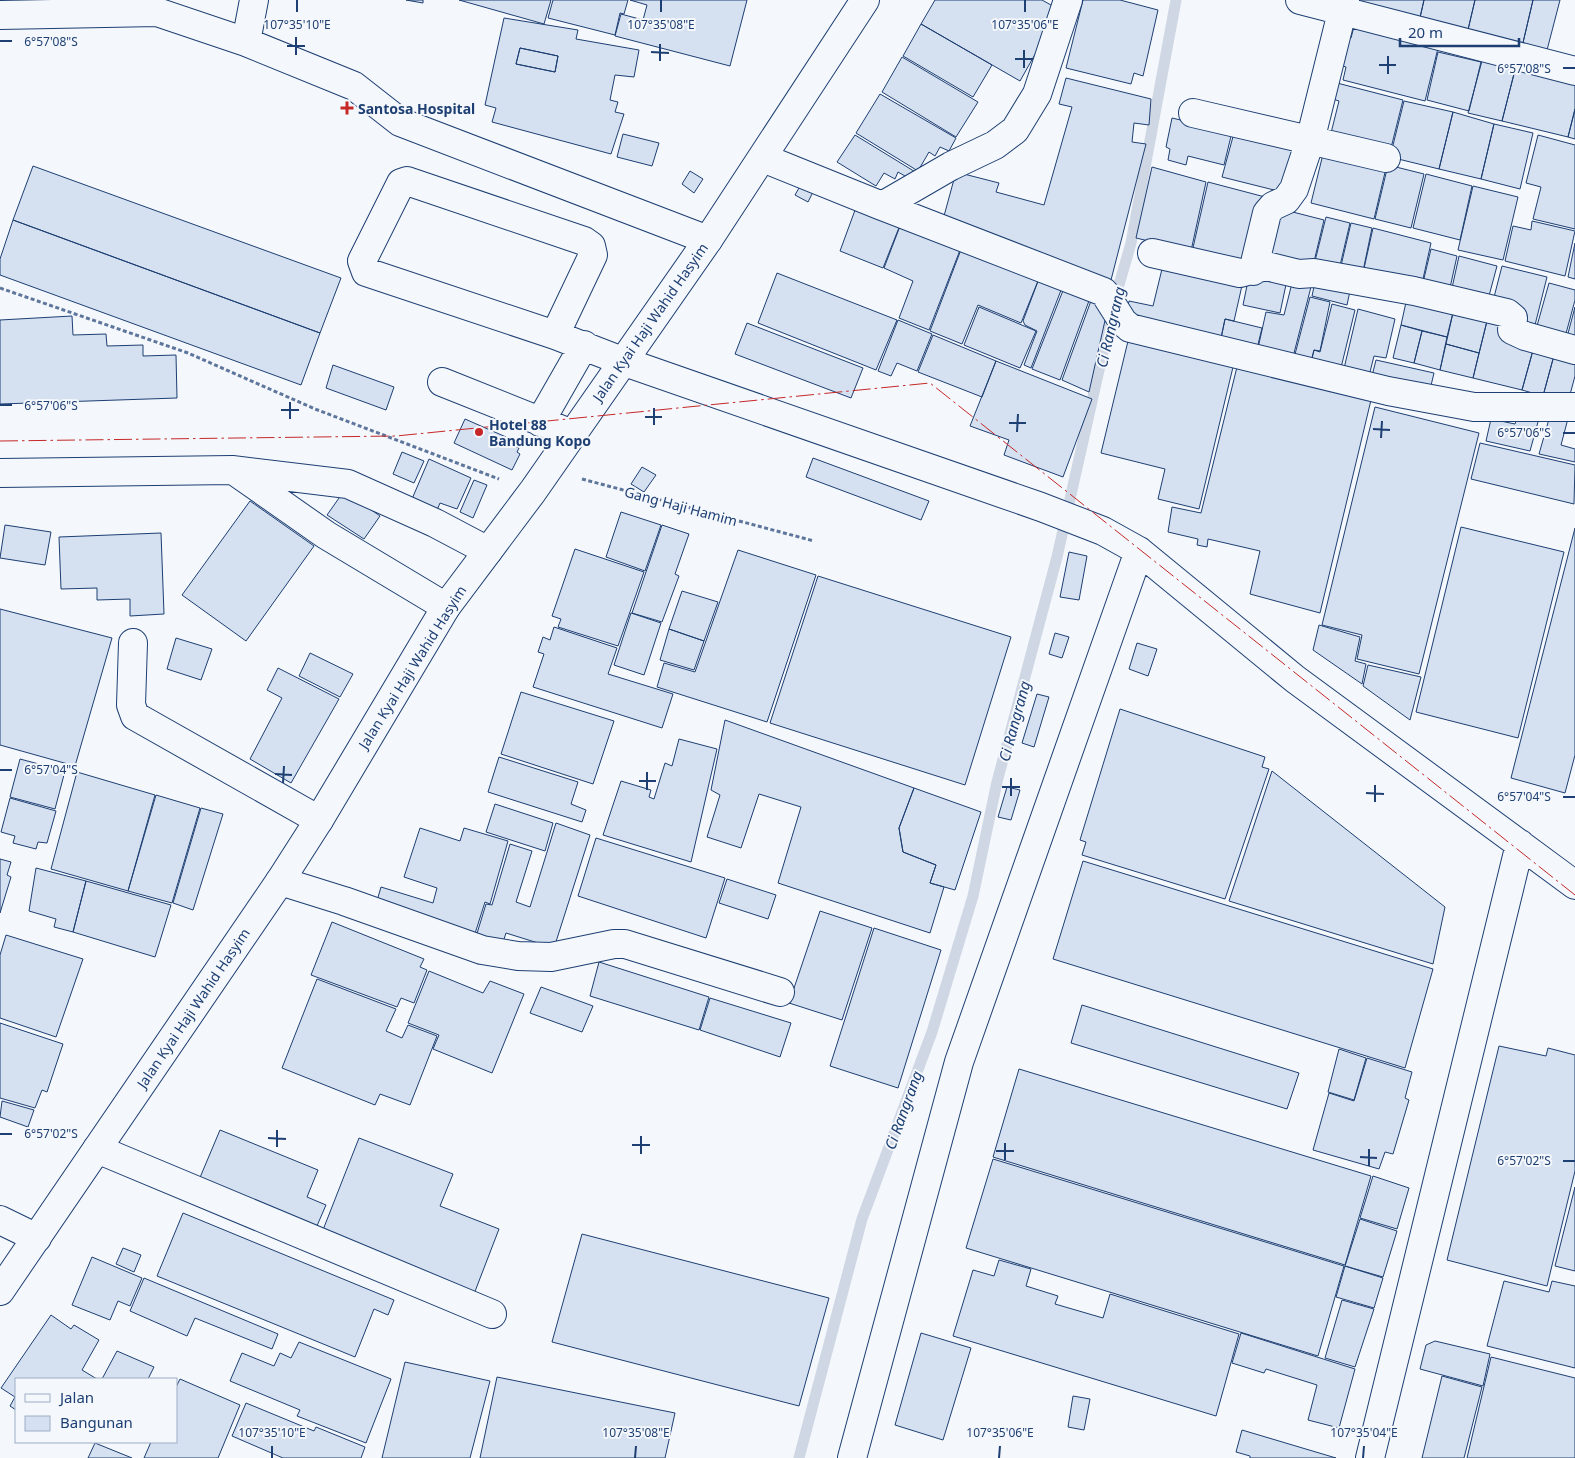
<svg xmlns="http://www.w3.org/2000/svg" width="1575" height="1458" font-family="'Noto Sans',sans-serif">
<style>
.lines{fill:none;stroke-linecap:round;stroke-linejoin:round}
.stream{stroke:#cfd7e4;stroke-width:11}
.building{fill:#d5e0f0;stroke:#1d3f73;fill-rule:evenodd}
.minor-casing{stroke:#1d3f73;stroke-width:30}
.major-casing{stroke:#1d3f73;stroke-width:30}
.path{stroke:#5e769c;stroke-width:3;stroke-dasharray:4 2.5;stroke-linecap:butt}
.minor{stroke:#f4f7fb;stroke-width:28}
.major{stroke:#f4f7fb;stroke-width:28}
.power{stroke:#c62828;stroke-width:1;stroke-dasharray:18 4 2.5 4;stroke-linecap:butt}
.ticks{fill:none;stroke:#1d3f73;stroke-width:2}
.poi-dot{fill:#c62828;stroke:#f4f7fb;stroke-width:2}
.labels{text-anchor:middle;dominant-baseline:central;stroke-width:4;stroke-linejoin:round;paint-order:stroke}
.poi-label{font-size:14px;font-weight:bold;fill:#1d3f73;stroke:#f4f7fb;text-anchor:start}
.street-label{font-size:14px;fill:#1d3f73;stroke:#f4f7fb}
.water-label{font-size:15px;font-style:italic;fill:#1d3f73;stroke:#f4f7fb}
.ticks-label{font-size:12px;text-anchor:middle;fill:#1d3f73;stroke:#f4f7fb;stroke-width:4;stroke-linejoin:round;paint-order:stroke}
</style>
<rect width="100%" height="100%" fill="#f4f7fb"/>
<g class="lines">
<path class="stream" d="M 799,1458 L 862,1219 L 932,1032 L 973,896 L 997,782 L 1057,557 L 1115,299 L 1131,243 L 1176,0"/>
</g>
<path class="building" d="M 406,0 L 423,0 L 423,3 Z
M 459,0 L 551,0 L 544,24 Z
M 553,0 L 628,0 L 624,14 L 620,13 L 615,35 L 548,18 Z
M 630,0 L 747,0 L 730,66 L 615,36 L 621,14 L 643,20 L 647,5 Z
M 935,0 L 1042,0 L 1060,10 L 1020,81 L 921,24 Z
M 1083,0 L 1120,0 L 1158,10 L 1143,76 L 1134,73 L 1131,84 L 1066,68 Z
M 1346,0 L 1424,0 L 1419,22 Z
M 1424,0 L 1475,0 L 1467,34 L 1419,22 Z
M 1475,0 L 1533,0 L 1522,47 L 1467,34 Z
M 1533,0 L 1560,0 L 1546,54 L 1522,47 Z
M 504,18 L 578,30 L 576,39 L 639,50 L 634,77 L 615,75 L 610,100 L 618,102 L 615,112 L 624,114 L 611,154 L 492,122 L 496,108 L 485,105 ZM 520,48 L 558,56 L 555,72 L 516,64 Z
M 1356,19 L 1440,40 L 1425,101 L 1343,80 L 1346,67 L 1337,64 L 1344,36 L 1351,38 Z
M 921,24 L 992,65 L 973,97 L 903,56 Z
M 520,48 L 558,56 L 555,72 L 516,64 Z
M 1438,52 L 1481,62 L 1469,111 L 1427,100 Z
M 902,57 L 978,102 L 956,137 L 882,92 Z
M 1483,57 L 1516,66 L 1502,121 L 1468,113 Z
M 1516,66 L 1575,80 L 1575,109 L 1568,137 L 1502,121 Z
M 1066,78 L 1151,99 L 1149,125 L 1134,123 L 1132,142 L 1146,144 L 1111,280 L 941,227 L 956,172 L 999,183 L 996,192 L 1044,205 L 1072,107 L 1059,104 Z
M 1337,83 L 1403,100 L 1391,148 L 1331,133 L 1339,101 L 1333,99 Z
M 880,94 L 956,138 L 949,151 L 940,147 L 935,156 L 929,152 L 918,171 L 856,133 Z
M 1404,101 L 1453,112 L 1439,169 L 1390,157 Z
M 1575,109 L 1575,139 L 1568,137 Z
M 1453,112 L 1494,124 L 1481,179 L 1439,169 Z
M 1172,118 L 1232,132 L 1224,165 L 1188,156 L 1186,165 L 1168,160 L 1170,149 L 1166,147 Z
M 1494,124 L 1533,133 L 1520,189 L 1481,179 Z
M 1234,133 L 1294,148 L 1282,192 L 1222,177 Z
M 623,134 L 659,143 L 652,166 L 617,157 Z
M 855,135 L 917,173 L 912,180 L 898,172 L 895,179 L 884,173 L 876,186 L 837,162 Z
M 1538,135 L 1575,145 L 1575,229 L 1533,219 L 1541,187 L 1526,183 Z
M 1324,150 L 1387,164 L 1374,219 L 1311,203 Z
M 1388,165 L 1424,174 L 1411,228 L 1375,219 Z
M 33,166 L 341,278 L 320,333 L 13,220 Z
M 1152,167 L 1206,182 L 1191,251 L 1136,238 Z
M 690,171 L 703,179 L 694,193 L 682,184 Z
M 1426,174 L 1472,186 L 1460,240 L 1413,228 Z
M 804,179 L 816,186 L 808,202 L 795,195 Z
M 1208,182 L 1265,197 L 1248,266 L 1192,252 Z
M 1473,186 L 1518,197 L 1503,260 L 1458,250 Z
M 858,202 L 902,220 L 883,268 L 840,251 Z
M 1277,208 L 1324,220 L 1312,270 L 1265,259 Z
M 1326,217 L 1350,223 L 1339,270 L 1314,265 Z
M 13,220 L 320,333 L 301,385 L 0,275 L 0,259 Z
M 902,221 L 962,245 L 929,330 L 899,318 L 913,281 L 884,268 Z
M 1532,221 L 1575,231 L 1565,276 L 1505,261 L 1513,226 L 1531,230 Z
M 1351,223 L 1372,228 L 1362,276 L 1340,270 Z
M 1373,228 L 1431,243 L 1421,288 L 1363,273 Z
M 1575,243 L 1575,279 L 1568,277 Z
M 962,247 L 1040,276 L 1021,323 L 978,305 L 962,344 L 930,331 Z
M 1431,249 L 1457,256 L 1448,297 L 1421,291 Z
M 1459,256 L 1497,266 L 1486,307 L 1450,297 Z
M 1502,266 L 1547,277 L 1533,333 L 1492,305 Z
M 1162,269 L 1243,281 L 1234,321 L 1225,319 L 1219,348 L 1125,318 L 1129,301 L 1153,306 Z
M 777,273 L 897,320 L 876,370 L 758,323 Z
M 1288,275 L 1280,313 L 1243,305 L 1249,276 Z
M 1040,276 L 1063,285 L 1031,368 L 1024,365 L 1037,331 L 1025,325 L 1023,321 Z
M 1316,277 L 1351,286 L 1347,305 L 1312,296 Z
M 1293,279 L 1312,283 L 1293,357 L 1256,357 L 1266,312 L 1284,315 Z
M 1549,283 L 1575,290 L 1575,300 L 1564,341 L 1535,333 Z
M 1064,288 L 1090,298 L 1060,380 L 1032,369 Z
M 1408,293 L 1455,304 L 1447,337 L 1401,325 Z
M 1310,297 L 1330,302 L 1320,351 L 1314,350 L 1309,371 L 1294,358 Z
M 1092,298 L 1108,307 L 1089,392 L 1062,380 Z
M 1332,304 L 1355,310 L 1339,376 L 1309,369 L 1314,350 L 1320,352 Z
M 1455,304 L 1489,313 L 1479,353 L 1446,344 Z
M 979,307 L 1036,331 L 1020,368 L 964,345 Z
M 1575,307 L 1575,343 L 1566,341 Z
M 1358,309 L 1395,319 L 1386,358 L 1374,356 L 1367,384 L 1342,377 Z
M 1489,313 L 1510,318 L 1535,343 L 1522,390 L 1473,378 Z
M 72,316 L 73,335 L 106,334 L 107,346 L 143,345 L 143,356 L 176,355 L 177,398 L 0,404 L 0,320 Z
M 1225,319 L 1262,328 L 1255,357 L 1219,348 Z
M 898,320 L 932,334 L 917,371 L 897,363 L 891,376 L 878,371 Z
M 747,323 L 863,368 L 851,398 L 735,354 Z
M 1401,325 L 1422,331 L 1414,363 L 1393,358 Z
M 1422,331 L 1447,337 L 1440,370 L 1414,363 Z
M 933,335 L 996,361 L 982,397 L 918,372 Z
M 1128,341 L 1233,367 L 1199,509 L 1158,499 L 1165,469 L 1101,453 Z
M 1535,343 L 1556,348 L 1543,396 L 1522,390 Z
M 1446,344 L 1479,353 L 1473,378 L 1440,370 Z
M 1556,348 L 1575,353 L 1575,376 L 1568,402 L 1543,396 Z
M 1376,360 L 1434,373 L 1429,394 L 1371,380 Z
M 996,361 L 1092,399 L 1063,477 L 1004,455 L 1009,440 L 970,426 Z
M 333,365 L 394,387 L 386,410 L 326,388 Z
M 1237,367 L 1371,400 L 1320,613 L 1250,594 L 1260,551 L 1208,539 L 1207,547 L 1197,545 L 1198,539 L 1168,532 L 1172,507 L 1201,513 Z
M 1375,407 L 1479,433 L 1419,674 L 1357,659 L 1362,635 L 1322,625 Z
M 1520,409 L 1541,411 L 1530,451 L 1486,441 L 1491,419 L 1515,424 Z
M 1570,411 L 1561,445 L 1575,449 L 1575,462 L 1539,454 L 1551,412 Z
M 465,419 L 506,437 L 504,441 L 519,448 L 517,452 L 520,454 L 512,470 L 454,443 Z
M 1480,443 L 1575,465 L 1574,504 L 1471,479 Z
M 402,452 L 424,461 L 414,483 L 393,474 Z
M 813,458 L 929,501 L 921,520 L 806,477 Z
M 429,459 L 471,478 L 457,509 L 440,503 L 437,510 L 412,499 Z
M 642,467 L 656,475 L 644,492 L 631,484 Z
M 474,480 L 487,485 L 473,518 L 460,512 Z
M 344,491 L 380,516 L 364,539 L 327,515 Z
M 250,501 L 314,546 L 246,641 L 182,595 Z
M 621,512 L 661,525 L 645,571 L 606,557 Z
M 5,525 L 51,532 L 45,565 L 0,558 Z
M 662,525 L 689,534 L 675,574 L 679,576 L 662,622 L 632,613 Z
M 1461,527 L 1564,552 L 1518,738 L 1416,712 Z
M 1575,528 L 1575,755 L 1565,793 L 1511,778 Z
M 161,533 L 164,614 L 130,616 L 130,599 L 97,600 L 97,588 L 61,589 L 59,537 Z
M 575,549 L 644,572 L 618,646 L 558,627 L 561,619 L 552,616 Z
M 738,550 L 816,575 L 767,722 L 657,687 L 664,663 L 695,672 Z
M 1069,552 L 1087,556 L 1079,600 L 1060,597 Z
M 818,576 L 1011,637 L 965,785 L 770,723 Z
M 682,591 L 718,602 L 704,641 L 669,629 Z
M 0,609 L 112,638 L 75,766 L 0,745 Z
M 631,613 L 661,623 L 644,675 L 614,665 Z
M 1319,625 L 1360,637 L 1355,661 L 1366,664 L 1362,684 L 1313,650 Z
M 554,627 L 617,648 L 608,674 L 673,694 L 662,728 L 533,687 L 544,654 L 538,652 L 543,637 L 550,640 Z
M 669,629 L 704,641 L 694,670 L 660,660 Z
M 1055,633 L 1069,637 L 1062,658 L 1049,654 Z
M 176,638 L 212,649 L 201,680 L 167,669 Z
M 1137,643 L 1157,649 L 1148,676 L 1129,669 Z
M 310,653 L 353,674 L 340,697 L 299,676 Z
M 1368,665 L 1421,677 L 1410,720 L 1363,686 Z
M 278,668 L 339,699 L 291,783 L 250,759 L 282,698 L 267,690 Z
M 521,692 L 614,721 L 593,784 L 501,754 Z
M 1037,694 L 1049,697 L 1034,747 L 1022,743 Z
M 1120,709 L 1265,757 L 1262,767 L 1269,769 L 1225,899 L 1082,855 L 1086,842 L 1080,840 Z
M 725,720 L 914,788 L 899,828 L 903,852 L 936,865 L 930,883 L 944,887 L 930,933 L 778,883 L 801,807 L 759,794 L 741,848 L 707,837 L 720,795 L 711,790 Z
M 679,739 L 717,749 L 691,862 L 603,835 L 621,781 L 651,790 L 649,797 L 654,799 L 665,763 L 672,766 Z
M 499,757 L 578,782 L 571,804 L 586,810 L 582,822 L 488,792 Z
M 20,759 L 65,771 L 55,809 L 10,797 Z
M 1272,771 L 1445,907 L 1433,964 L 1229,901 Z
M 77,772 L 155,795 L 128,891 L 51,869 Z
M 1007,787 L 1020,790 L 1011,820 L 998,817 Z
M 914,788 L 981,812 L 955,890 L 930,883 L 936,865 L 903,852 L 899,828 Z
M 156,795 L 200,808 L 172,903 L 128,891 Z
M 10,798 L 56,811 L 47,843 L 38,842 L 36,849 L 13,843 L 15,836 L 1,832 Z
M 495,804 L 553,823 L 545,851 L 486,832 Z
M 201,808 L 223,814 L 193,910 L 173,903 Z
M 556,823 L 590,835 L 554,948 L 506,933 L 501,948 L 475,940 L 486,904 L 492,905 L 510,844 L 532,851 L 516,902 L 530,907 Z
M 420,828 L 460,841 L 464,828 L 508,841 L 490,904 L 485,902 L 472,943 L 374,911 L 381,887 L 433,903 L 437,888 L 404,877 Z
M 596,838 L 725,878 L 706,938 L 578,896 Z
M 0,859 L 11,862 L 7,875 L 11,877 L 0,913 Z
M 1083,861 L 1433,969 L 1405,1068 L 1053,959 Z
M 36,868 L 86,881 L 73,932 L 54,927 L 56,919 L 29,911 Z
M 727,879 L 776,895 L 768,919 L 719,903 Z
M 86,881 L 171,905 L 155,957 L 73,932 Z
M 820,911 L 872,928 L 842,1020 L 789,1003 Z
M 332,922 L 424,959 L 420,967 L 427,970 L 414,1003 L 401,998 L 397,1007 L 311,975 Z
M 874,928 L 941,950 L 898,1088 L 830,1066 Z
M 6,935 L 83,959 L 56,1037 L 0,1018 L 0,955 Z
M 599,962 L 709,997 L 699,1030 L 590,996 Z
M 429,971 L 483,993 L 490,981 L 524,994 L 492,1073 L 433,1049 L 439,1035 L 408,1023 Z
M 317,979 L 396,1009 L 386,1031 L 402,1038 L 408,1025 L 437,1036 L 410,1105 L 380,1094 L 375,1105 L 282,1068 Z
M 541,987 L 593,1006 L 582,1032 L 530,1013 Z
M 710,998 L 791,1023 L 780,1057 L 700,1030 Z
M 1082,1005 L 1299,1073 L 1287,1109 L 1071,1043 Z
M 0,1023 L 63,1044 L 47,1092 L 42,1090 L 35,1108 L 0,1098 Z
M 1499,1046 L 1546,1056 L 1548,1048 L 1575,1055 L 1575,1171 L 1547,1286 L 1447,1260 Z
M 1339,1049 L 1366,1058 L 1354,1100 L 1328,1092 Z
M 1367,1058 L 1412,1072 L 1405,1098 L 1409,1100 L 1393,1154 L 1385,1152 L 1379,1169 L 1313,1150 L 1329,1093 L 1354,1101 Z
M 1019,1069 L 1371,1176 L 1345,1265 L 993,1157 Z
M 2,1101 L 34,1110 L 28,1127 L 0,1117 Z
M 220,1130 L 318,1170 L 307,1197 L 326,1205 L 313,1235 L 196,1187 Z
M 359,1138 L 453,1174 L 440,1206 L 499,1229 L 474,1294 L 321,1235 Z
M 993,1159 L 1344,1266 L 1318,1356 L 966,1248 Z
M 1373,1176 L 1409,1188 L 1397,1229 L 1360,1218 Z
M 1575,1187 L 1575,1271 L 1555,1266 Z
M 183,1213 L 394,1300 L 388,1315 L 374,1309 L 355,1357 L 157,1276 Z
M 1360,1219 L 1397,1231 L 1383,1277 L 1345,1266 Z
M 582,1234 L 829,1298 L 799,1406 L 552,1342 Z
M 123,1248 L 141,1255 L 134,1272 L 116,1264 Z
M 92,1257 L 142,1278 L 130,1306 L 118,1301 L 110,1320 L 72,1305 Z
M 999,1260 L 1031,1269 L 1026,1286 L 1058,1296 L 1055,1304 L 1103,1318 L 1110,1294 L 1239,1334 L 1216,1416 L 953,1336 L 973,1270 L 994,1276 Z
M 1345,1266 L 1383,1278 L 1374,1308 L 1336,1297 Z
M 144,1278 L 278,1334 L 272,1349 L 195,1318 L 187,1336 L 130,1311 Z
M 1504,1281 L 1549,1292 L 1552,1281 L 1575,1286 L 1575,1368 L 1487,1346 Z
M 1342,1300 L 1374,1309 L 1355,1367 L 1325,1358 Z
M 51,1315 L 71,1329 L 74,1325 L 99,1340 L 82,1370 L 97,1379 L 16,1379 L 16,1410 L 10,1406 L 15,1397 L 1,1388 Z
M 921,1333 L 971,1348 L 943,1440 L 895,1425 Z
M 1241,1333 L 1355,1369 L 1339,1428 L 1308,1420 L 1317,1385 L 1266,1369 L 1264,1373 L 1232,1363 Z
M 1435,1341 L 1490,1354 L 1483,1386 L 1420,1369 L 1426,1345 Z
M 299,1342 L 391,1379 L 366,1443 L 297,1416 L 300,1410 L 230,1381 L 242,1353 L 274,1366 L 280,1353 L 291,1358 Z
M 117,1351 L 154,1367 L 148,1379 L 102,1379 Z
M 1491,1357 L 1575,1378 L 1575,1458 L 1467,1458 Z
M 405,1362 L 490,1381 L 470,1458 L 382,1458 Z
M 1442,1376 L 1482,1387 L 1464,1458 L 1422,1458 Z
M 497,1377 L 675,1413 L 665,1458 L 480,1458 Z
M 180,1379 L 240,1405 L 218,1458 L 144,1458 L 151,1442 L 176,1442 L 176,1387 Z
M 1073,1396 L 1090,1399 L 1084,1430 L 1068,1427 Z
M 246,1403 L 314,1431 L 316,1427 L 365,1447 L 361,1458 L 283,1458 L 232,1436 Z
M 1242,1430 L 1336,1458 L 1250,1458 L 1250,1456 L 1236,1452 Z
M 95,1443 L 132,1458 L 88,1458 Z"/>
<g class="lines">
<g class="minor-casing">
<path id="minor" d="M 1300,0 L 1575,71
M 0,15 L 157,12 L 246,42 L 354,86 L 400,122 L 708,240
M 246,42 L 254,0
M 1193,113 L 1386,158
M 763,158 L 882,206 L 951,166 L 995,145 L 1015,130 L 1037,94 L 1068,0
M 882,206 L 1104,292 L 1123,322 L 1130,328 L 1388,391 L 1474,407 L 1575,407
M 1152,253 L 1240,273 L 1266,266 L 1299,274 L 1314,273 L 1414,291 L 1507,313 L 1513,318 L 1512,330 L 1525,336 L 1575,350
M 1253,271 L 1267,213 L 1273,206 L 1286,200 L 1294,189 L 1310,141 L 1345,0
M 555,335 L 593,255 L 591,246 L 584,241 L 407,181 L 401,183 L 362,261 L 366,272 L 555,335 L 622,361 L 1041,507 L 1103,531 L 1139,551 L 1295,679 L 1575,885
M 442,382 L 572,434
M 540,422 L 584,345
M 236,472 L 326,535 L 446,607
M 0,473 L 232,470 L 348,484 L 435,523 L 488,551
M 133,643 L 131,705 L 135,716 L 319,820
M 280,881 L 344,901 L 482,950 L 518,956 L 551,957 L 614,944 L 625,944 L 780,992
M 97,1149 L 492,1314
M 0,1220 L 37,1238
M 852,1458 L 959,1062 L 1139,551
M 1370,1458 L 1520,844"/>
</g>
<g class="major-casing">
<path id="major" d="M 0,1291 L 280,881 L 319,820 L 446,607 L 533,491 L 708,240 L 865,0"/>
</g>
<path class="path" d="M 0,288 L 188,353 L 315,409 L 499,479
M 582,479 L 814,541"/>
<use href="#minor" class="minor"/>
<use href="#major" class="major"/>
<path class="power" d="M 0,441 L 396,436 L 930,383 L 1575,895"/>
</g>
<path class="ticks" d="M 297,12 L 297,0M 661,12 L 661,0M 1025,12 L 1025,0M 0,41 L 12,41M 287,46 L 305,46M 651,52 L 669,53M 296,55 L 296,37M 1015,59 L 1033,59M 660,61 L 660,44M 1379,65 L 1396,65M 1024,68 L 1024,50M 1563,68 L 1575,68M 1388,74 L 1388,56M 0,405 L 12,405M 281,410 L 299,410M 645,417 L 662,417M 290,419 L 290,402M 1009,423 L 1026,423M 654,425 L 654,408M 1373,429 L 1390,430M 1017,432 L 1018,414M 1563,433 L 1575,433M 1381,438 L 1382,421M 0,770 L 12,770M 275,774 L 292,775M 639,781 L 656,781M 283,783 L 284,766M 1002,787 L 1020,787M 647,790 L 647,772M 1366,793 L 1384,794M 1011,796 L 1011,778M 1563,797 L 1575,797M 1375,802 L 1375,785M 0,1134 L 12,1134M 268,1138 L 286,1139M 632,1145 L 650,1145M 277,1147 L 277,1130M 996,1151 L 1014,1151M 641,1154 L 641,1136M 1360,1157 L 1377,1158M 1005,1160 L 1005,1143M 1563,1161 L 1575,1161M 1369,1166 L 1369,1149M 272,1458 L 272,1446M 635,1458 L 636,1446M 999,1458 L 1000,1446M 1363,1458 L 1364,1446"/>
<g class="poi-dot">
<path d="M344.5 100.5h5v5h5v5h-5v5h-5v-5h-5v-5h5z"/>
<circle cx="479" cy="432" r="5"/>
</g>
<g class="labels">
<g class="poi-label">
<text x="358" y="108">Santosa Hospital</text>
<text x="489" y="424">Hotel 88<tspan x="489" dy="16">Bandung Kopo</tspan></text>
</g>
<g class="street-label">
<text transform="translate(650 322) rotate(-55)">Jalan Kyai Haji Wahid Hasyim</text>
<text transform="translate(681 506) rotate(15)">Gang Haji Hamim</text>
<text transform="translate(412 667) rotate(-58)">Jalan Kyai Haji Wahid Hasyim</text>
<text transform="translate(193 1008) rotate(-56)">Jalan Kyai Haji Wahid Hasyim</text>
</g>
<g class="water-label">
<text transform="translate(1110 327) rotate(-77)">Ci Rangrang</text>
<text transform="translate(1014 721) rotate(-75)">Ci Rangrang</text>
<text transform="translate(903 1110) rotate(-70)">Ci Rangrang</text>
</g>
</g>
<g class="ticks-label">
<text x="297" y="29">107°35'10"E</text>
<text x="661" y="29">107°35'08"E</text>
<text x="1025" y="29">107°35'06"E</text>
<text x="51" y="46">6°57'08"S</text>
<text x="1524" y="73">6°57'08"S</text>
<text x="51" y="410">6°57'06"S</text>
<text x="1524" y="437">6°57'06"S</text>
<text x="51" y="774">6°57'04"S</text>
<text x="1524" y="801">6°57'04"S</text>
<text x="51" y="1138">6°57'02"S</text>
<text x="1524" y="1165">6°57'02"S</text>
<text x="272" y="1437">107°35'10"E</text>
<text x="636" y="1437">107°35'08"E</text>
<text x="1000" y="1437">107°35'06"E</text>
<text x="1364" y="1437">107°35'04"E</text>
</g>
<rect x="15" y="1378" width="162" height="65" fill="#f4f7fb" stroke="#9eadc5"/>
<rect x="25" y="1394" width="25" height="8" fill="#f4f7fb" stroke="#9eadc5"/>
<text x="60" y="1403" font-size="15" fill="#1d3f73">Jalan</text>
<rect x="25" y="1416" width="25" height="15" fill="#d5e0f0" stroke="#9eadc5"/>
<text x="60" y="1428" font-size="15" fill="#1d3f73">Bangunan</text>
<path d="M1400 38v8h119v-8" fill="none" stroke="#1d3f73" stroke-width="2.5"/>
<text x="1408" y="38" font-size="15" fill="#1d3f73" stroke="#f4f7fb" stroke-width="4" paint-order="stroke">20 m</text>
</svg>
